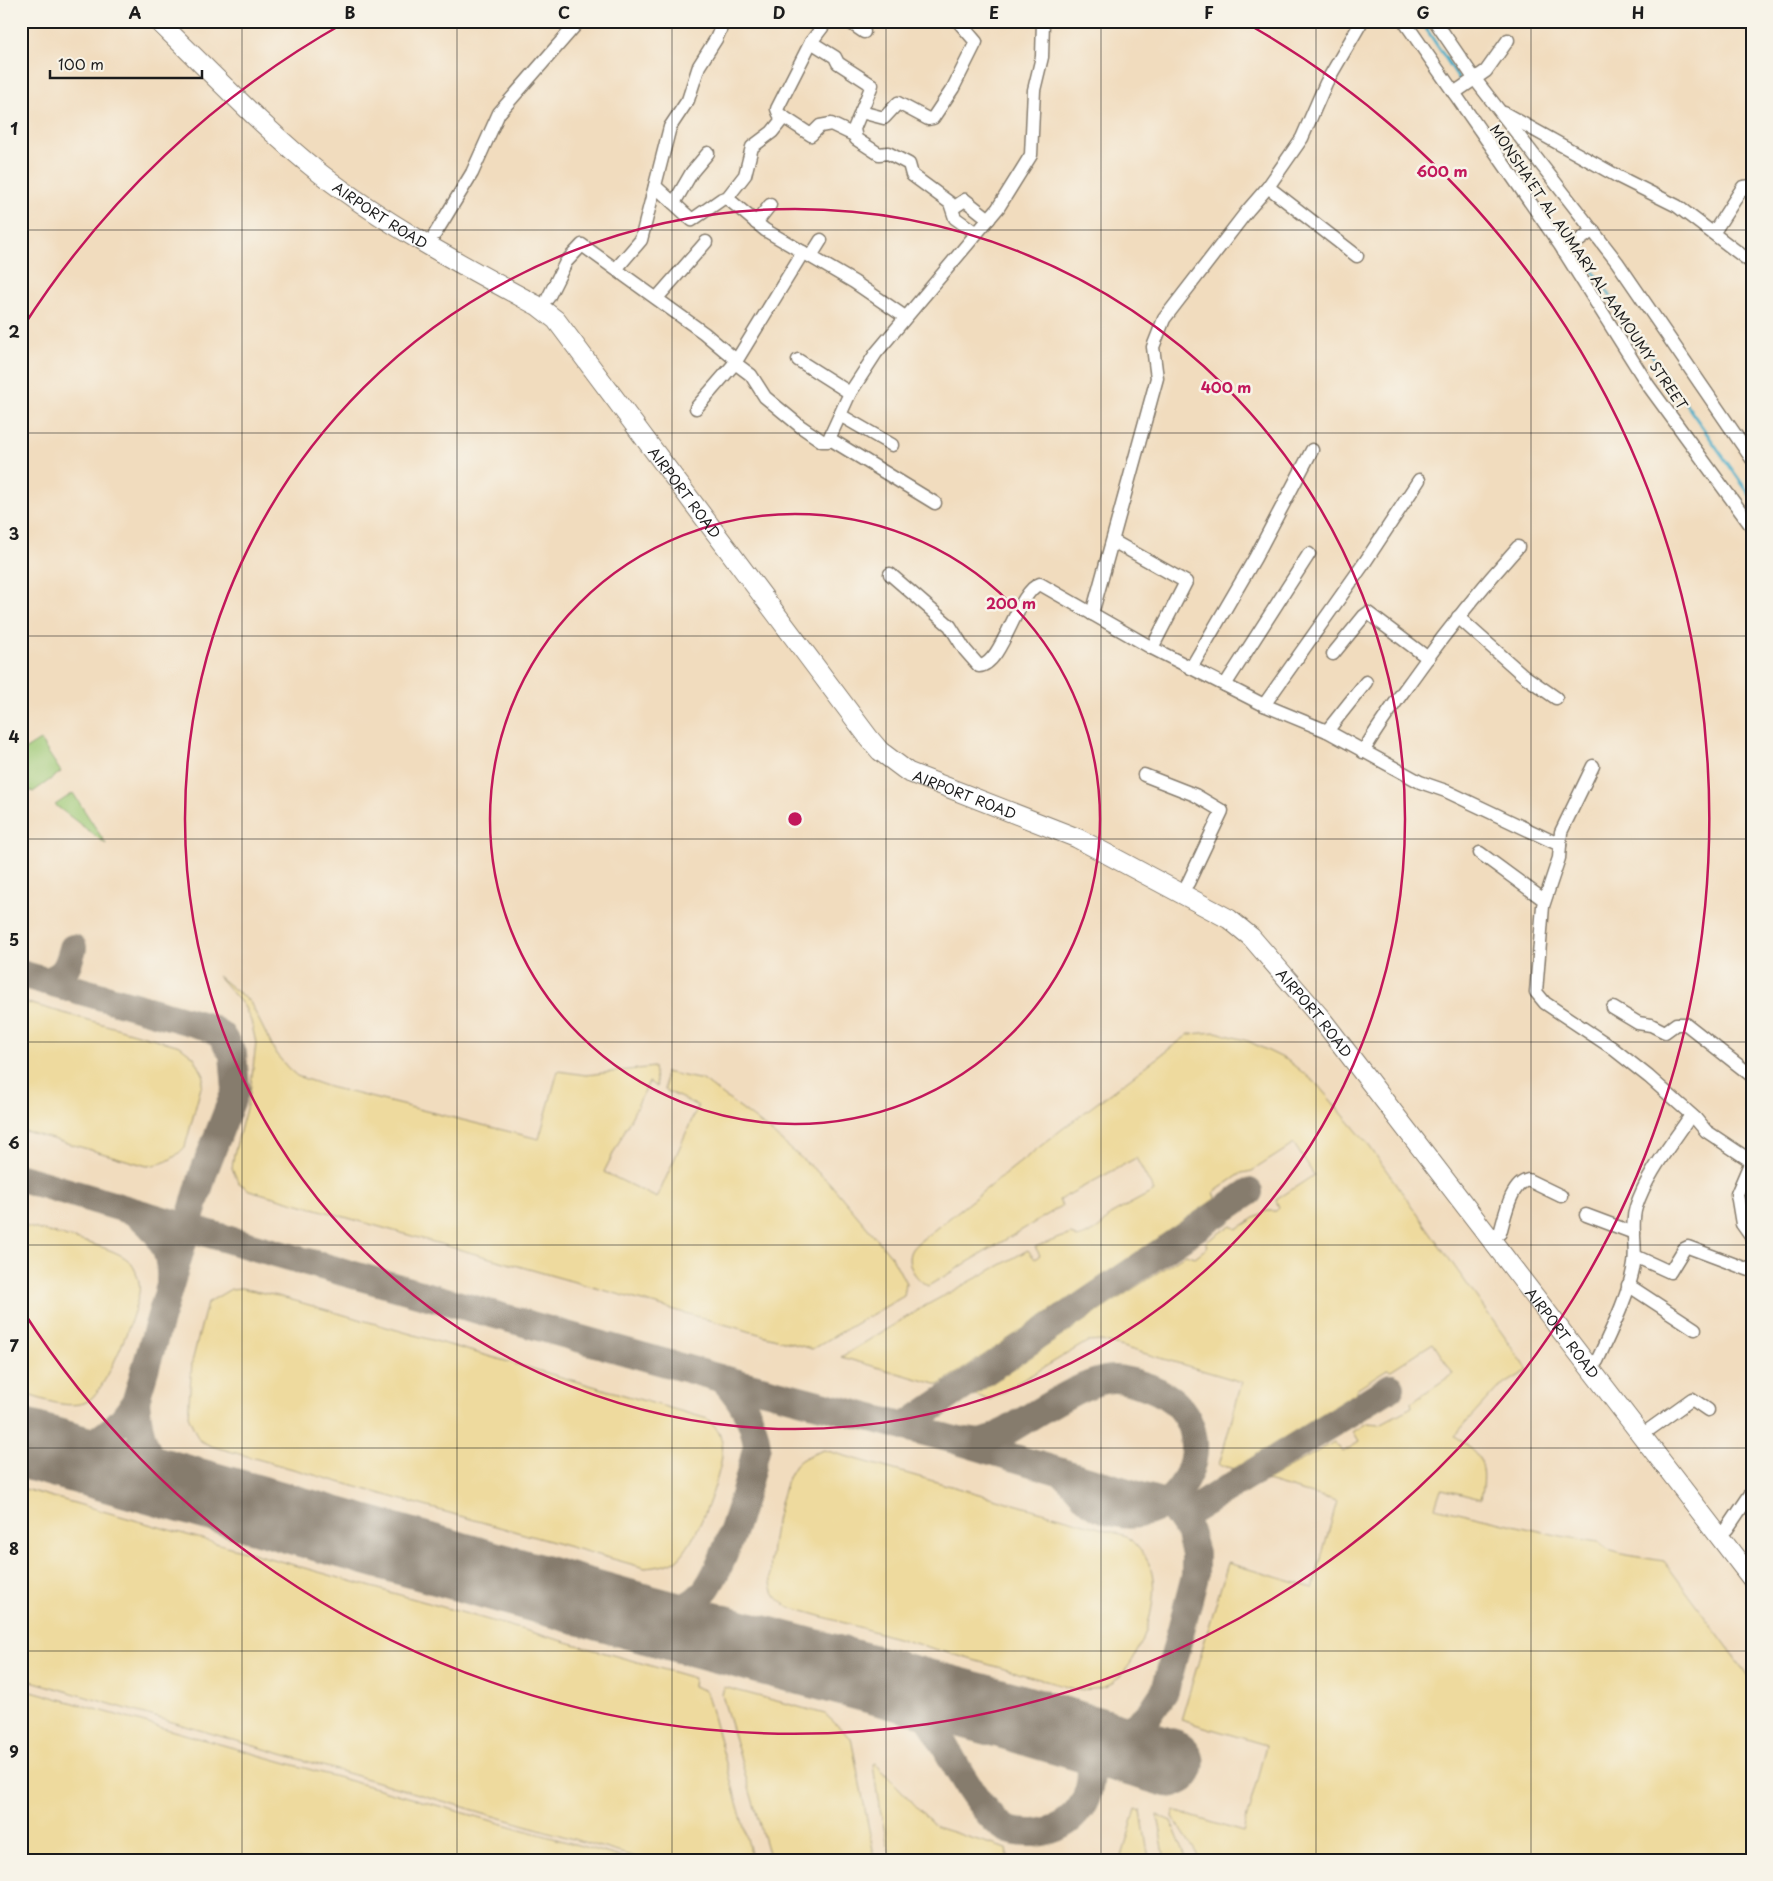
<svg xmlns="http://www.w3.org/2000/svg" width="1773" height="1881" viewBox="0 0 1773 1881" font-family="'Playpen Sans',sans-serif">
<rect width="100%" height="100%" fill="#f7f3e8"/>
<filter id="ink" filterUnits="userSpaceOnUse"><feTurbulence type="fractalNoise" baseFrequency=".02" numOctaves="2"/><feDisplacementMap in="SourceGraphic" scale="10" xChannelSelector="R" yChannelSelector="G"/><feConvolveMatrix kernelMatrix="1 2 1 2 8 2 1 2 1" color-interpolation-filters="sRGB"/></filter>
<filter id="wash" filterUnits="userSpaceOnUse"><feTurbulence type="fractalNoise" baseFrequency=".0096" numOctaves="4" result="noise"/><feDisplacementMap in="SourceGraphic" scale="20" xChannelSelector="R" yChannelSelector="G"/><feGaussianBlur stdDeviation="1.12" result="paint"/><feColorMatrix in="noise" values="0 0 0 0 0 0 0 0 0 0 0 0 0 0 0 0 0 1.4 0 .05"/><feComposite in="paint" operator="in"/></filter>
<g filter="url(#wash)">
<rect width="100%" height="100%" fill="#f1dcbe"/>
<g fill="#9ec976" stroke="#5d7249">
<polygon points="40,740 61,772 33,792 21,786 21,752"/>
<polygon points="73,793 106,844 55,805"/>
</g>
<g fill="#eeda9e" stroke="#857b5d">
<polygon points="218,976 250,1002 276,1054 288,1068 297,1076 329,1087 539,1139 558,1071 586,1075 654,1067 657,1087 649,1082 604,1172 657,1198 698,1106 665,1090 665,1072 703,1080 765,1127 828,1181 892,1257 906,1283 904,1296 812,1349 249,1190 238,1182 232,1168 234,1154 250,1093 256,1043 251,1021 244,1006"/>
<path d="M21,1001L180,1046L194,1057L204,1076L185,1147C173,1160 164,1164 147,1166L21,1130Z"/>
<path d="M1216,1032L1248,1041L1287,1060L1316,1083L1367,1143L1528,1370L1497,1389L1454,1436C1482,1454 1488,1465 1481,1499L1441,1489L1435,1507L1561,1536L1598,1542L1608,1550L1626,1555L1664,1561L1752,1680V1860H1201L1173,1817L1174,1811L1243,1832L1266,1745L1181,1720L1228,1563L1313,1588L1337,1501L1266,1481L1334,1442L1343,1452L1359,1442L1353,1432L1367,1423L1380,1424L1412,1407L1411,1402L1453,1374L1433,1343L1391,1370L1387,1369L1356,1389L1359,1394L1236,1469L1219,1465L1242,1382L1102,1341L1087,1342L989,1400L973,1394L1186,1254L1195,1257L1208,1247L1206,1242L1231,1225L1237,1229L1266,1211H1276L1279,1208L1276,1200L1314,1175L1294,1144L1252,1171L1242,1173L1214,1192L1217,1200L1210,1204L939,1385L841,1357L923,1307L1028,1250L1035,1259L1040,1255L1035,1247L1071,1234L1077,1238C1089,1235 1106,1226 1110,1215L1154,1191L1136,1158L1059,1200L1062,1206L928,1286C917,1280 903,1263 912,1249C915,1245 920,1241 924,1238L1061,1130L1189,1034Z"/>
<path d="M21,1225C45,1232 115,1246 129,1261C136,1268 141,1283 139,1293C135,1315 105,1397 84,1403C64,1409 40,1398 21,1393Z"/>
<path d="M241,1288L278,1296L708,1419C715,1426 720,1432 722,1442C727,1465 695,1549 675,1561C666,1566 654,1567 645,1568L211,1446L199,1440L188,1416L192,1362L207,1303L231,1289Z"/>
<path d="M824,1450L1127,1536C1136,1545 1145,1554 1150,1566C1163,1598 1139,1671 1107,1686C1098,1690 1086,1689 1077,1690L789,1607C783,1603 775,1598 773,1591C764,1569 780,1485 794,1467C801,1457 814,1454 824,1450Z"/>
<polygon points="21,1488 694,1678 693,1686 706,1691 753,1860 645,1860 21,1678"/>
<polygon points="724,1687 825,1714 851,1738 875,1860 770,1860 722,1695"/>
<polygon points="21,1688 631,1860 21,1860"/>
<polygon points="875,1763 936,1827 1007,1849 1009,1860 891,1860 878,1800 873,1764"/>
<polygon points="1136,1809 1141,1811 1149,1860 1121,1860"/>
<polygon points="1157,1815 1171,1821 1187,1860 1165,1860"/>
</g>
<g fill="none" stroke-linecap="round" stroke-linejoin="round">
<g stroke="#47acc7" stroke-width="3">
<polyline points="1421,21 1462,83"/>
<polyline points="1581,254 1752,498"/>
</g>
<g stroke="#867c6d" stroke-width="28">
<polyline points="21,974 208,1027 221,1035 233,1054 236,1089 204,1171 136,1400"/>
<path d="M45,981C65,977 68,966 73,948"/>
<polyline points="21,1178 247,1245 723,1379 955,1440 1164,1503 1175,1511 1189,1532 1195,1553 1195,1576 1165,1691 1149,1715 1129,1729 1114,1736 1083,1739"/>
<path d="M134,1212C158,1228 172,1251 170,1280"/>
<polyline points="904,1427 1249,1192"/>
<path d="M967,1441L981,1443L993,1439C1023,1423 1082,1379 1114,1379C1126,1379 1140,1384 1151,1388C1237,1423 1180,1544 1101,1508C1086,1502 1078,1485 1065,1475"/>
<path d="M64,1455C97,1442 118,1432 136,1400C138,1436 148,1467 179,1488"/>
<polyline points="1180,1518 1391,1387"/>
<path d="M646,1619C662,1614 682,1611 696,1600C723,1580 749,1481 757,1445C753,1418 741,1399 723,1379"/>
<path d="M917,1693C936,1729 971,1803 1002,1826C1010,1833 1025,1833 1035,1833C1122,1825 1103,1687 1007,1715"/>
</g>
<polyline stroke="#867c6d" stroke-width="69" points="21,1443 646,1619 1007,1715 1170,1763"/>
</g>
</g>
<g filter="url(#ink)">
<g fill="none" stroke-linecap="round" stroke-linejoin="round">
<defs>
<g id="street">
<polyline points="827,21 811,42 777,109 779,114 811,135 820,126 831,124 854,135"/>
<polyline points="848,21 864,32"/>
<polyline points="1404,21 1560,245 1648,385 1752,527"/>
<polyline points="1435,21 1474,78 1617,262 1752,459"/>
<polyline points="811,42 835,57 838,63 872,85 854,129 856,139 879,154 888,153 909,164 912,175 950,203 955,218 976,233"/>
<polyline points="1454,93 1486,71 1508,40"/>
<polyline points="861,112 884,118 898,103 928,119 933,118 953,88 976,42 958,21"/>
<polyline points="1504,113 1617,176 1677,206 1752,263"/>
<polyline points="655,186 692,220 722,199 727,198 765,230 854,282 905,317"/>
<polyline points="1268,187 1357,256"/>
<polyline points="727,198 745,175 752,147 772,132 784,117"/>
<polyline points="674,203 692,172 708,153"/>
<polyline points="953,208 965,200 989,219"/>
<polyline points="756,223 770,205"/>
<polyline points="1714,232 1743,187 1752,186"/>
<polyline points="435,234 472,173 499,113 579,21"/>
<polyline points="1564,252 1593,230"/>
<polyline points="811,256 821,240"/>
<polyline points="616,269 641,240 670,127 688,100 699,66 716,39 724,21"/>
<polyline points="548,298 566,262 582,245 704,333 736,360"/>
<polyline points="657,298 706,242"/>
<polyline points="798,360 850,393"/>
<polyline points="735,363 751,375 765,397 800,426 822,441 828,441 850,393 876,353 998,208 1031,155 1034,90 1042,57 1043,21"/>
<polyline points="696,408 735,363 803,252"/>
<polyline points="840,415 892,445"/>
<polyline points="830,439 935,503"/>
<polyline points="1113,541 1186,582 1152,648"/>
<path d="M890,574L950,626L965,650L979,666C1003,665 1017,591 1040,584L1152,648L1264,705L1327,731L1420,782L1446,791L1560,845"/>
<polyline points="1092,614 1157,378 1153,347 1164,319 1248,210 1268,187 1302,138 1326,83 1362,21"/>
<polyline points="1458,617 1523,675 1556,698"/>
<polyline points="1333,654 1364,616 1368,613 1428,658"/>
<polyline points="1191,668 1255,558 1312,450"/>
<polyline points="1225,685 1309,554"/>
<polyline points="1264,705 1365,562 1419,480"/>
<polyline points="1327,731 1366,682"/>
<path d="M1363,752C1380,722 1401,695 1421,667C1451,625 1483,586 1518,547"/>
<polyline points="1593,766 1561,832 1559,858 1543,906 1536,992 1545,1003 1611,1047 1649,1077 1695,1118 1706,1131 1751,1161"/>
<polyline points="1144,775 1195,795 1222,811 1188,883"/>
<polyline points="1480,853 1544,900"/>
<polyline points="1613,1008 1638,1023 1651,1025 1665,1032 1676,1024 1686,1024 1752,1076"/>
<polyline points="1752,1159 1737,1194 1742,1224 1752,1238"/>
<polyline points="1586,1215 1634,1233"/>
<path d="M1500,1233C1505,1217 1510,1184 1528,1180L1561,1196"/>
<polyline points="1635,1256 1670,1272 1684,1249 1688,1247 1752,1271"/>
<polyline points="1628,1285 1695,1329"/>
<path d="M1597,1361C1610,1333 1630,1293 1634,1264C1637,1245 1630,1225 1636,1207C1647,1173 1672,1144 1691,1115"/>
<polyline points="1650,1429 1692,1399 1708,1410"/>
<polyline points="1727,1529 1752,1492"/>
</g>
<g id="primary">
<path id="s1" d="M158,21C212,73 263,128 321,174C388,226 464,266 538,306L556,320L869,738L880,751L908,772L1077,838L1229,919L1251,937L1320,1017L1752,1579"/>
</g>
</defs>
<use href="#street" stroke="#867c6d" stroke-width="15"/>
<use href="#primary" stroke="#867c6d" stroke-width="21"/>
<use href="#street" stroke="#fff" stroke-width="12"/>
<use href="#primary" stroke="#fff" stroke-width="19"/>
</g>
</g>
<path fill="none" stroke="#1c1c1c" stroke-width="1" stroke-opacity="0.55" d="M242,21V1860M457,21V1860M672,21V1860M886,21V1860M1101,21V1860M1316,21V1860M1531,21V1860M21,230H1752M21,433H1752M21,636H1752M21,839H1752M21,1042H1752M21,1245H1752M21,1448H1752M21,1651H1752"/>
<g fill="none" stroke="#c2185b" stroke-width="2.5">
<circle cx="795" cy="819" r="305"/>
<circle cx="795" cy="819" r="610"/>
<path d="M23 327A915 915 0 0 1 344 23M1246 23A915 915 0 1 1 23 1311"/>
</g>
<g text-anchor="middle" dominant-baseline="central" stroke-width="5" stroke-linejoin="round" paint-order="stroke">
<g font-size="14" fill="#1c1c1c" stroke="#f7f3e8">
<text stroke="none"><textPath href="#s1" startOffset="296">AIRPORT ROAD</textPath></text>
<text transform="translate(1589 267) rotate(56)">MONSHA'ET AL AUMARY AL AAMOUMY STREET</text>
<text stroke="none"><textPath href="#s1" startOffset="716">AIRPORT ROAD</textPath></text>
<text stroke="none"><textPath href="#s1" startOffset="1136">AIRPORT ROAD</textPath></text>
<text stroke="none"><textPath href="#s1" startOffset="1556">AIRPORT ROAD</textPath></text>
<text stroke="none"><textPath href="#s1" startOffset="1961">AIRPORT ROAD</textPath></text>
</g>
</g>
<circle cx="795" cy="819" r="8" fill="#c2185b" stroke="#f7f3e8" stroke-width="2.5"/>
<g font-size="15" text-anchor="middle" font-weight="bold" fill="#c2185b" stroke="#f7f3e8" stroke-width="5" stroke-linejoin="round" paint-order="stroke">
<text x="1442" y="177">600 m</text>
<text x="1226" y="393">400 m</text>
<text x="1011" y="609">200 m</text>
</g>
<rect width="1773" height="1881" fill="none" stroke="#f7f3e8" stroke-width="55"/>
<path d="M50 70v8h152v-8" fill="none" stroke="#1c1c1c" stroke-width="2.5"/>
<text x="58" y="70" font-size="15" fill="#1c1c1c" stroke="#f7f3e8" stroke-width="4" paint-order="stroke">100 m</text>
<rect x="28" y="28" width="1718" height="1826" fill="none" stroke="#1c1c1c" stroke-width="2"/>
<g font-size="16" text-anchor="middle" font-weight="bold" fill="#1c1c1c">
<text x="135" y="19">A</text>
<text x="350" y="19">B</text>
<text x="564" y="19">C</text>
<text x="779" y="19">D</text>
<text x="994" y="19">E</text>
<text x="1209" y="19">F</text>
<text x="1423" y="19">G</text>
<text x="1638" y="19">H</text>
<text x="14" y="135">1</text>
<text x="14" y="338">2</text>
<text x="14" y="540">3</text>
<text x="14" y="743">4</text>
<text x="14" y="946">5</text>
<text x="14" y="1149">6</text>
<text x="14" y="1352">7</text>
<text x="14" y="1555">8</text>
<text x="14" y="1758">9</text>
</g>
</svg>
